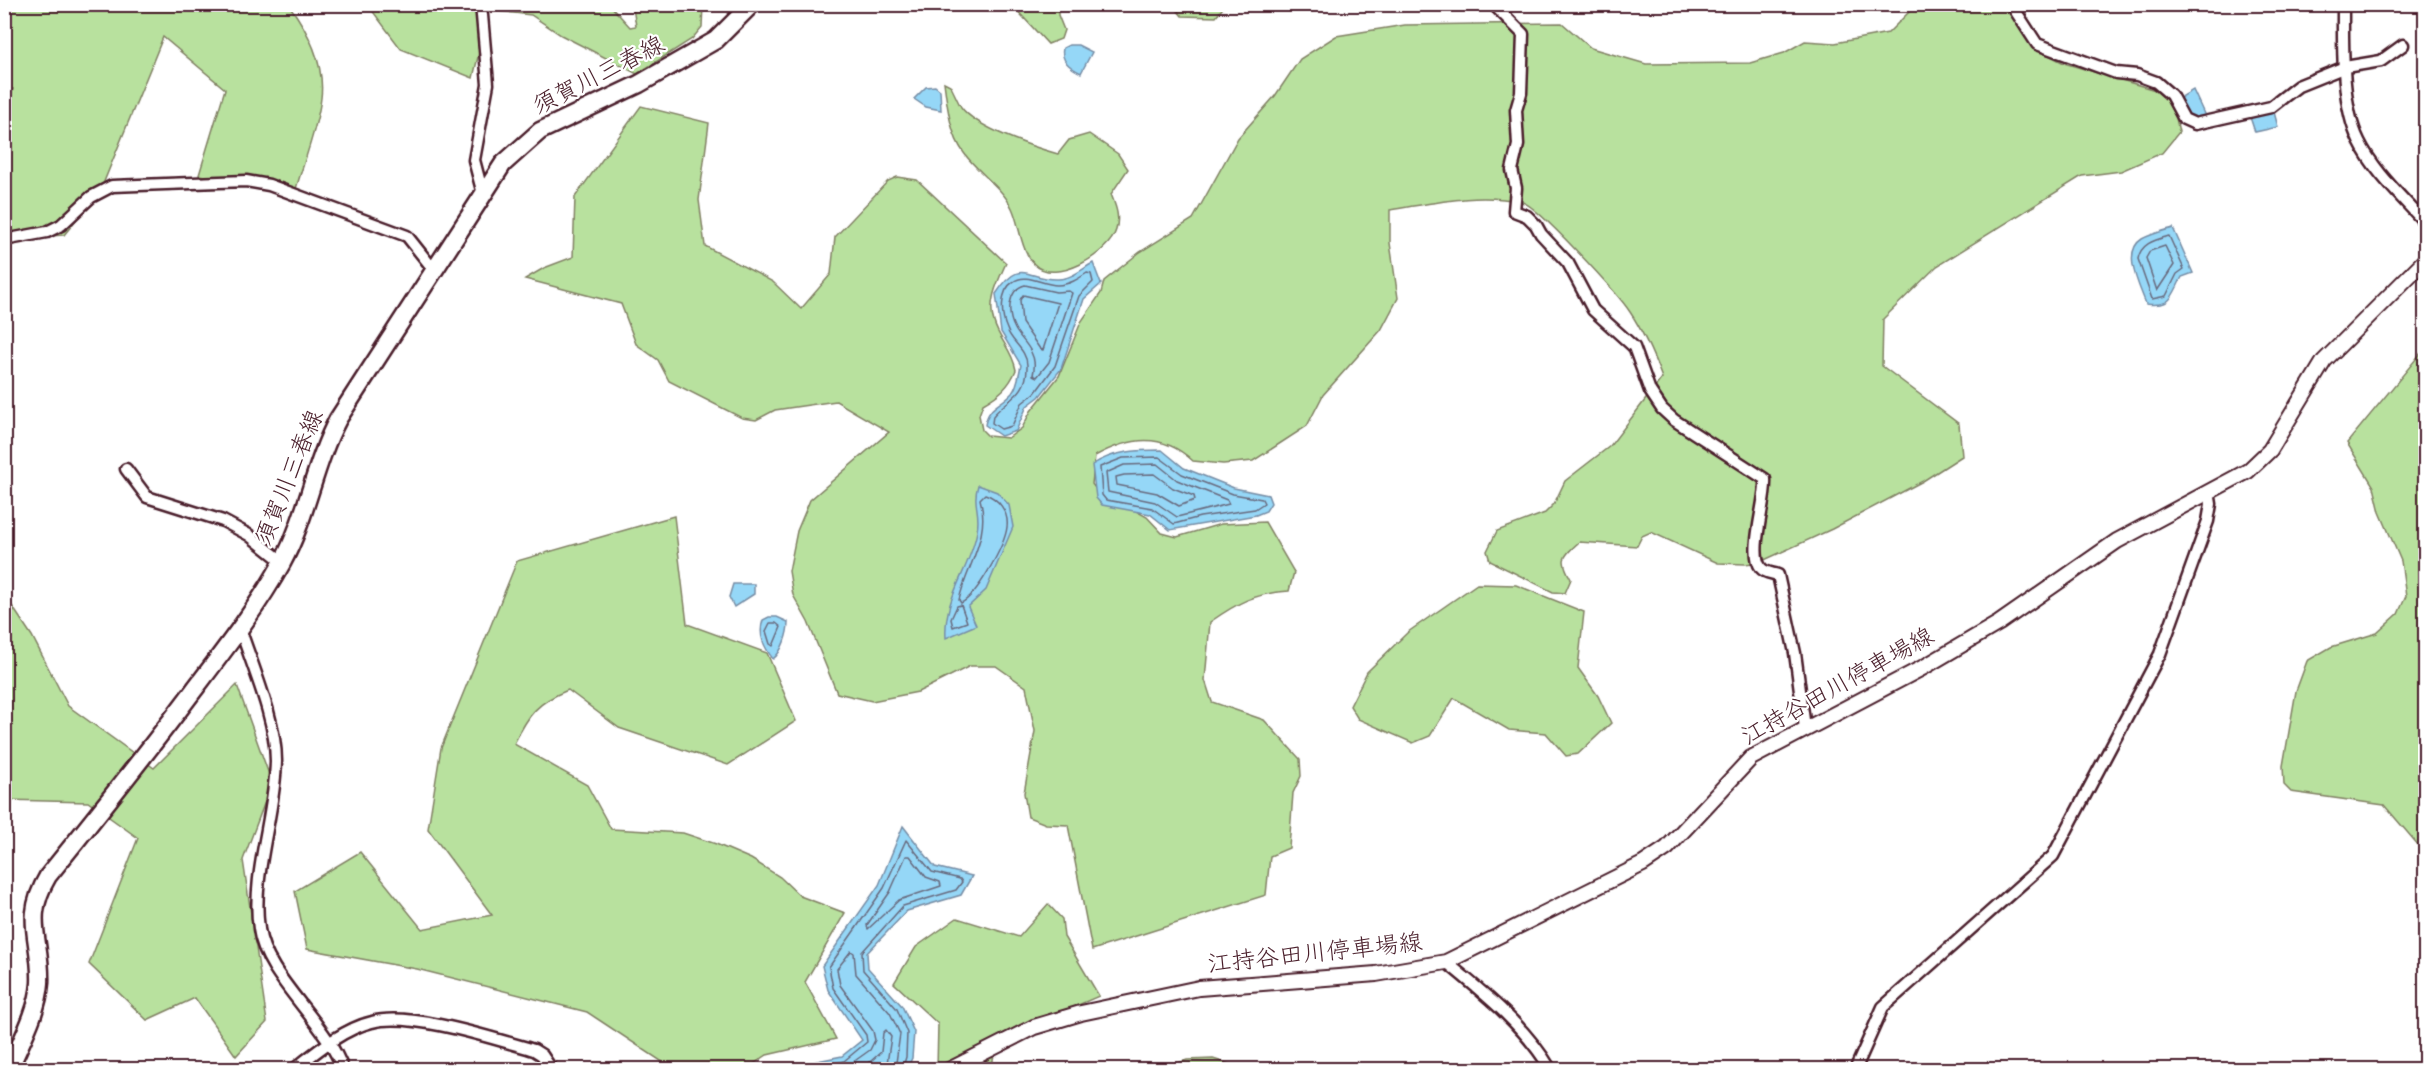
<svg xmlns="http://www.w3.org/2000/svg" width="2430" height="1074" viewBox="0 0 2430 1074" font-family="Mynerve,'Klee One',sans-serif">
<rect width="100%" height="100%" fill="#fff"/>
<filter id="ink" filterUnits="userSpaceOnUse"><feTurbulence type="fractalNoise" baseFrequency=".0167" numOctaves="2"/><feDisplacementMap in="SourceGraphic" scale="12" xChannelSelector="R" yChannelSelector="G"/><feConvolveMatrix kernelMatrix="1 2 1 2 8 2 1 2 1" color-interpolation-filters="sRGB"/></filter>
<g filter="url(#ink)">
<g fill="#b8e19e" stroke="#818064" stroke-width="1.5">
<path d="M5,5H289C308,31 325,65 321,98C318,126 303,164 295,192L199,175L225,89L163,37L101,189L64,235L5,239V117L13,89H5Z"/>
<polygon points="368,5 610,5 630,27 636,26 633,8 652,5 703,5 702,27 692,39 637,74 561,35 531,15 489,10 473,78 401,49"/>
<polygon points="1012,5 1058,5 1058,15 1064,30 1061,39 1048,44"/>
<polygon points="1173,5 1173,4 1225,5 1216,17 1182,16"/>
<path d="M1916,5H2006L2033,47L2064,63L2162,92L2176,118L2179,132L2162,153L2121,171L2082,176L1937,266L1883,319L1882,366L1959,424L1962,456L1923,481L1832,529L1760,562L1745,564L1718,563L1651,532L1642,536L1637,546L1579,542C1563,557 1559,558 1571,579L1565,593L1553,592L1490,561L1487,551L1497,531L1545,513L1554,504L1565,481L1610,446L1662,378C1653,354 1644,333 1630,312C1619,295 1537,205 1522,202C1477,192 1434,203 1390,210V243L1398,298L1381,330L1323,395L1307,426L1253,461L1223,464L1193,461C1162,432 1130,437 1095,456L1092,484L1103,499L1127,506L1147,517L1162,533L1177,537L1221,524L1265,522L1294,572L1289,591C1255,593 1237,603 1210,622L1205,680L1212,702L1264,720L1300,759L1301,776L1293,793L1289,848L1270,856L1266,895L1092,950L1068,825L1046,824L1028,817L1024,793L1035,731L1026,687L996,666H970L918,692L872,701L837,693L808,622L793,595L789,571L797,531L810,500L889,432L836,401L775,410L756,420L742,418L669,381L658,360L636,344L621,304L525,279L544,268L573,257L575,197L641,106L709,123L699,200L705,246L773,282L801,309L831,274L835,237L888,181L897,177L917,180L1006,263C998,281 987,302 994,322C999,340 1012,349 1016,370C1009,387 999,395 983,404L979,415L982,430L988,436L1008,438L1022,428L1031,411L1059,376L1081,322L1101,293L1104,281L1140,252L1193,219L1238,138L1275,96L1300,59L1336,36L1405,25L1562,23L1591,48L1646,64L1750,63L1784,53L1805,41L1835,43L1888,33Z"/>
<path d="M944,82L950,85C954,92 957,100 961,107C976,128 1033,147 1058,154L1069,140L1089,134L1118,154L1128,169L1111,194C1116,207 1120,216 1116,230C1109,254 1055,286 1034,264C1020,249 1020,225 1012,208C1002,187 977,172 964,153C950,134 947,105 944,82Z"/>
<polygon points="2425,348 2425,853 2384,805 2291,792 2284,785 2283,766 2296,691 2307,661 2331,647 2377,633 2398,614 2406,596 2401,561 2380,512 2374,487 2347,443"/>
<path d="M674,516L687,624L767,653L796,721L728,765L619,728L568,690C537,702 528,715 514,744L587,785L611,829L683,833L716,844L751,859L780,877L800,896L845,913L805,982L836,1039L767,1055L746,1069H673L587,1012L417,969L307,949L295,891L360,852L422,929L492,915L428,829L441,748L517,561Z"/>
<polygon points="1477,584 1516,585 1584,612 1578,668 1598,696 1611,723 1578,754 1566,756 1546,733 1509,730 1454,698 1430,736 1413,743 1358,719 1350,706 1367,672 1408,632"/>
<polygon points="4,594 32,636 68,706 154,768 237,685 272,783 243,860 267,1022 236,1056 195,998 147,1020 89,964 138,838 88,802 5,800"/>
<polygon points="1048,904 1062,919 1064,937 1099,996 1002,1038 994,1052 992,1069 937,1069 938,1024 894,983 916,947 957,918 1019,937"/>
<polygon points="1213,1059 1246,1069 1160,1069 1187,1060"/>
</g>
<g fill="#95d7f7" stroke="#778da5" stroke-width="1.5">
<path d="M1069,45H1078L1092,52L1081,73C1071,68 1060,61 1063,48Z"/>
<polygon points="935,86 940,90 941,110 926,107 914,99 926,87"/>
<polygon points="2193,90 2205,116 2196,120 2187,114 2178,99"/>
<polygon points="2274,112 2278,127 2255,132 2250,117"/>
<path d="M2173,228L2193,273L2182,277C2171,298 2172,307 2146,304C2140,287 2121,252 2142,239C2151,234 2163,231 2173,228Z"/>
<path d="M1093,263L1101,284L1084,299L1061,369L1039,397L1027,406L1016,431L1001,436L985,425C988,406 1000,406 1012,393C1018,386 1019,373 1021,365L1001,332L996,294C1021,256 1026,280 1058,279C1071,279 1082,269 1093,263Z"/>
<path d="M1162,450L1184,468L1234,488L1268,495L1271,503L1266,511L1256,515L1170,530L1150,514L1102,505L1096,498L1092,465C1113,451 1137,450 1162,450Z"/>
<path d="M978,485L997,492L1009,505L1013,527L986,590L968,607L976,625L946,638C943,597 971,568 977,531C981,511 972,505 978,485Z"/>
<polygon points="733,584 754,584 754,594 734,607 729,597"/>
<path d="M769,617H777L788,622C788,634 782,652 773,659C764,647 758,635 763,620Z"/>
<polygon points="903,826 935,867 972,876 961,895 907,911 867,953 868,968 902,1006 914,1032 912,1058 907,1069 778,1069 842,1056 862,1040 828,990 822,966 879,885"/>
</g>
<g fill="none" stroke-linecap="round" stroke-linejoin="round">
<g stroke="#68697d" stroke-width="1.5">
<path d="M2169,236L2184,269L2177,274L2166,296L2152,299L2138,259C2141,243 2155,240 2169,236Z"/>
<polygon points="2165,246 2174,265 2157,291 2146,258 2150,251"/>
<path d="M1087,273L1091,274L1093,282L1079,296L1055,366L1035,393L1022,403L1012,426L1001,429L992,423L993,416C1007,398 1028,396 1027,365C1027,350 1011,342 1007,329C1001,316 999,291 1013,282C1026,272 1042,285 1057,285C1069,285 1078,279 1087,273Z"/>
<path d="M1025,285L1056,292L1069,291L1072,293L1049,362L1037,377L1033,375C1035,366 1035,360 1031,352C1027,343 1019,337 1015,329C1007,314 1007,290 1025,285Z"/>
<polygon points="1023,295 1058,303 1043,350 1040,349 1022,323 1020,300"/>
<polygon points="1159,457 1182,474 1233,494 1262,499 1264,503 1255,509 1200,517 1174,524 1152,508 1106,500 1102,495 1100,467 1123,458"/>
<polygon points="1157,464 1177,480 1227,500 1229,504 1177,517 1155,502 1108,492 1106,473 1124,465"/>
<polygon points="1124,475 1154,474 1173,488 1194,496 1195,500 1179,506 1157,493 1117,485 1116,477"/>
<path d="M985,494C998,498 1009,512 1007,527C1005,545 977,596 961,603L959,600C967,565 991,536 980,499Z"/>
<polygon points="961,605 967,622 953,627 951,619 957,606"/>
<polygon points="770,623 776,623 781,627 773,646 770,644 766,631"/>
<polygon points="906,856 910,856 926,877 940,882 941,886 899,900 868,929 867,925 890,892"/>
<polyline points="806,1070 844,1061 867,1042 866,1035 833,988 829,967 884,888 906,840 932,872 960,879 962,882 956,890 903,906 862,952 863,970 897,1009 907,1033 906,1057 902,1070"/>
<polyline points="842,1070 870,1050 875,1040 873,1031 840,985 837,969 851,951 854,953 856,974 890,1013 900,1034 895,1070"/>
<polyline points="861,1070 881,1052 883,1033 886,1030 891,1037 886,1070"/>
</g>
<defs>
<g id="minor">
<polyline points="481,4 488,84 474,160 483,194"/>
<path d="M1493,4L1523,34L1521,93L1516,110L1518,145L1512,170L1516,188L1514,211L1527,216L1536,225L1541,234L1568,263L1593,310L1634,347L1650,391L1662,409L1674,420L1765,479C1767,500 1748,552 1761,568C1765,573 1772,573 1778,575L1795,653L1805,728"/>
<polyline points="2011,4 2037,44 2116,73 2137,75 2156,82 2171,95 2184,119 2195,124 2271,107 2298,86 2345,67 2381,61 2403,45"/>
<path d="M2343,4C2343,46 2341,104 2359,141C2374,172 2403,198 2426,224"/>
<polyline points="4,240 47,232 61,225 91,197 112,186 246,181 269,185 407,236 434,270"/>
<polyline points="126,469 147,497 223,521 249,535 283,562"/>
<path d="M240,628C253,668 276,720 276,761C275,815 251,875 259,929C265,977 327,1022 343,1070"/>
<path d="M1446,962C1485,994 1525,1026 1551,1070"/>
<path d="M293,1070C316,1052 343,1029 372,1022C410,1011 495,1039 534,1050L542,1055L552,1070"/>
<polyline points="1855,1070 1883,1007 2053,856 2160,654 2208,521 2211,504 2209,492"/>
</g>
<polyline id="secondary" points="949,1070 1034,1027 1081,1013 1199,988 1376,974 1446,962 1643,864 1667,848 1751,758 1924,667 1999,623 2117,541 2248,471 2270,450 2324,361 2426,259"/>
<path id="primary" d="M9,1070C20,1043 38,1012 40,983C42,939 22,920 48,876C98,814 147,753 194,690C225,649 257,608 282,563C307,517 314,464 338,419L503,164L540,131L639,84L716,40L752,4"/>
</defs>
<use href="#minor" stroke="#4a1f2b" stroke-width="15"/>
<use href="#secondary" stroke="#4a1f2b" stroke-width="18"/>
<use href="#primary" stroke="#4a1f2b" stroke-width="21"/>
<use href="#minor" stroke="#fff" stroke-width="10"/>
<use href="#secondary" stroke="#fff" stroke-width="14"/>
<use href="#primary" stroke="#fff" stroke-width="16"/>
</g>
</g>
<g text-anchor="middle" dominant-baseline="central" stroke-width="4.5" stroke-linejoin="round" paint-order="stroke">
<g font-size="24" fill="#4a1f2b" stroke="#fff">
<text transform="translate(599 76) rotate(-27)">須賀川三春線</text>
<text transform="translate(290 478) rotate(-68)">須賀川三春線</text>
<text transform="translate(1838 687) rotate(-29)">江持谷田川停車場線</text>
<text transform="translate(1315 954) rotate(-6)">江持谷田川停車場線</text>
</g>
</g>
<rect width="2430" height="1074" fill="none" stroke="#fff" stroke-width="24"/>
<rect x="12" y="12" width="2406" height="1050" fill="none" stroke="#4a1f2b" stroke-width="2" filter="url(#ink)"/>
</svg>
